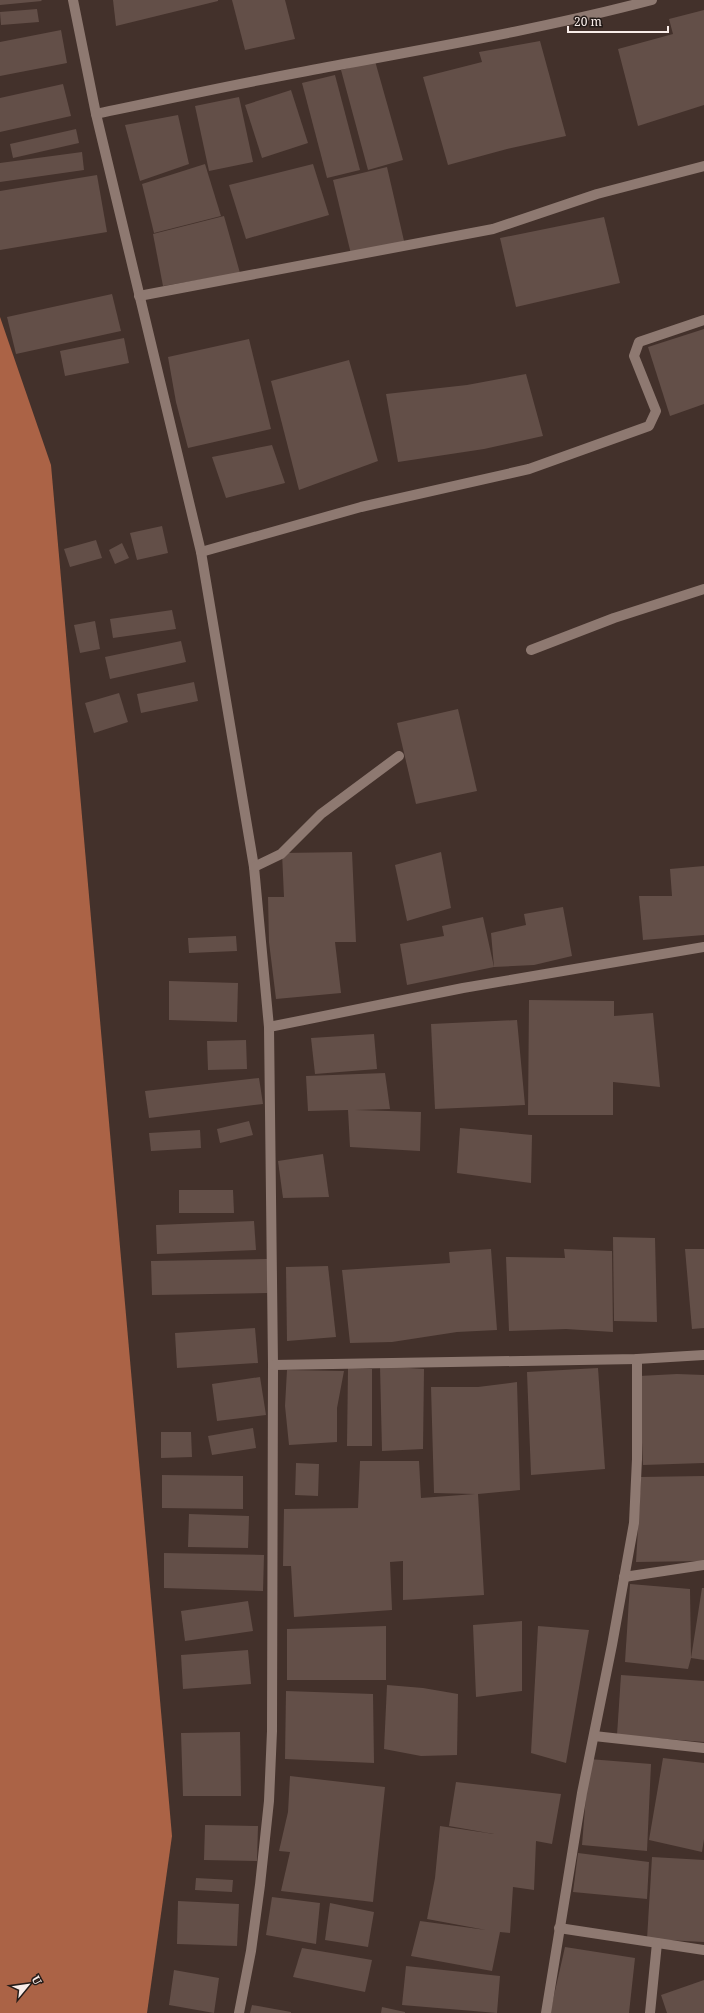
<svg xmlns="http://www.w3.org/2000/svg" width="704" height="2013" viewBox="0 0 704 2013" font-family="'Noto Serif',serif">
<rect width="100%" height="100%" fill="#43312b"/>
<polygon fill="#ab6346" points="0,317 51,465 172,1836 147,2013 0,2013"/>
<g fill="#634f48">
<polygon points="0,0 41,0 42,1 0,5"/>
<polygon points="113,0 218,0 218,1 116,26"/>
<polygon points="232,0 285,0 295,39 245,50"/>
<polygon points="37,9 39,22 1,25 0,12"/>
<polygon points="704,10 704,105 638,126 618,49 673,34 669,19"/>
<polygon points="61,30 67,63 0,76 0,42"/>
<polygon points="540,41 566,136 507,149 448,165 423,77 482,62 479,52"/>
<polygon points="375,61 403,160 368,170 341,70"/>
<polygon points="335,75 360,170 327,178 302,83"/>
<polygon points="63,84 71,116 0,132 0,98"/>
<polygon points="291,90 308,143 262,158 245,105"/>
<polygon points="239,97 253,162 209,171 195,106"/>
<polygon points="178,115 189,164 140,181 125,125"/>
<polygon points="76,129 79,143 13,158 10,144"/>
<polygon points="82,152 84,170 0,182 0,163"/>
<polygon points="205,164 221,216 154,233 142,184"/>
<polygon points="313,164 329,215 246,239 229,185"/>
<polygon points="387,167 404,241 351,254 333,180"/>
<polygon points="97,175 107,232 0,250 0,191"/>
<polygon points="224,216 240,273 163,286 153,234"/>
<polygon points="604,217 620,283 516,307 500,238"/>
<polygon points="112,294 121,331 16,354 7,317"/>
<polygon points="704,329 704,404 670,416 648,347"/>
<polygon points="124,338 129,363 65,376 60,351"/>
<polygon points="249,339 271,429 188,448 176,402 168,357"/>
<polygon points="349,360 378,461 299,490 271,381"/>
<polygon points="526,374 543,436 484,449 398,462 386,394 467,385"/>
<polygon points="272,445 285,483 226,498 212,457"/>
<polygon points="162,526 168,553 137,560 130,533"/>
<polygon points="96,540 102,558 70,567 64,549"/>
<polygon points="122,543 129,558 115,564 109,550"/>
<polygon points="172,610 176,629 113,638 110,619"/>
<polygon points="95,621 100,649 80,653 74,625"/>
<polygon points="181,641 186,662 110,679 105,657"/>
<polygon points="194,682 198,701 141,713 137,694"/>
<polygon points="119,693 128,722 94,733 85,703"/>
<polygon points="458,709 477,791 416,804 397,723"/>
<polygon points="352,852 356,942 335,942 341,993 276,999 269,942 268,897 284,897 282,853"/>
<polygon points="441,852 451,908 407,921 395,865"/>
<polygon points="704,866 704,935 643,940 639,896 672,896 670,869"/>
<polygon points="563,907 572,956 534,965 494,967 491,933 526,925 524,914"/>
<polygon points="483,917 494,967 407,985 400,944 444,936 442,926"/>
<polygon points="236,936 237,951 189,953 188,938"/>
<polygon points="169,981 238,983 237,1022 169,1020"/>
<polygon points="529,1000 614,1001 614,1016 653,1013 660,1087 613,1082 613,1115 528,1115"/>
<polygon points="517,1020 525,1105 435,1109 431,1024"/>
<polygon points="374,1034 377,1069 315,1074 311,1038"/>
<polygon points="246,1040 247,1069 208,1070 207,1041"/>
<polygon points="385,1073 390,1109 355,1110 421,1112 420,1151 350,1147 348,1110 308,1111 306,1076"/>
<polygon points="259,1078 263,1104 149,1118 145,1091"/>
<polygon points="249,1121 253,1135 220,1143 217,1129"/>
<polygon points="460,1128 532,1135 531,1183 457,1173"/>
<polygon points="200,1130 201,1148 151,1151 149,1133"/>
<polygon points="323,1154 329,1197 283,1198 278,1161"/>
<polygon points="179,1190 233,1190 234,1213 179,1213"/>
<polygon points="254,1221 256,1250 157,1254 156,1225"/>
<polygon points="613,1237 655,1238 657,1322 614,1321"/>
<polygon points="491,1249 497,1330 457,1332 392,1342 350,1343 342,1270 450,1263 449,1252"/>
<polygon points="564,1249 612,1251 613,1332 566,1329 509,1331 506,1257 565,1258"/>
<polygon points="685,1249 704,1249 704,1328 692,1329"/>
<polygon points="267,1259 267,1293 152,1295 151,1261"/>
<polygon points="328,1266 336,1337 287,1341 286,1267"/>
<polygon points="255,1328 258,1363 177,1368 175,1333"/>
<polygon points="380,1366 424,1369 423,1449 382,1451"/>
<polygon points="348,1368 372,1369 372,1446 347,1446"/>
<polygon points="598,1368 605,1469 531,1475 527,1372"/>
<polygon points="287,1370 344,1371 337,1408 337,1442 289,1445 285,1406"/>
<polygon points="677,1374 704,1375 704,1463 643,1465 639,1376"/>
<polygon points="260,1377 266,1415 217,1421 212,1384"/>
<polygon points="517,1382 520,1490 478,1494 484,1595 403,1600 403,1561 390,1562 392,1610 294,1617 291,1566 283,1566 284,1509 358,1508 360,1461 419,1461 421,1498 475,1494 434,1493 431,1387 478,1387"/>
<polygon points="253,1428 256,1448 212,1455 208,1436"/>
<polygon points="161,1432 191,1432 192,1457 161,1458"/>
<polygon points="296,1463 319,1464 318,1496 295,1495"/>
<polygon points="162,1475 243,1476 243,1509 162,1508"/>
<polygon points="704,1476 704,1561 636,1562 641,1477"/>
<polygon points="189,1514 249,1516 248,1548 188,1547"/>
<polygon points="164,1553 264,1555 263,1591 164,1588"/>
<polygon points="630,1584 690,1589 691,1658 688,1669 625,1662"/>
<polygon points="702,1588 704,1588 704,1660 691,1658"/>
<polygon points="248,1601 253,1631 185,1641 181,1611"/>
<polygon points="522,1621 522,1691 476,1697 473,1625"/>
<polygon points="386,1626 386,1680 287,1680 287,1629"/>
<polygon points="538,1626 589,1630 566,1763 531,1753"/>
<polygon points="248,1650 251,1684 183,1689 181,1655"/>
<polygon points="621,1675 704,1681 704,1742 617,1735"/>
<polygon points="387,1685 423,1688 458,1694 457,1755 421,1756 384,1749"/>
<polygon points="286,1691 373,1694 374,1763 285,1759"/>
<polygon points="240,1732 241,1796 183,1796 181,1733"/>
<polygon points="663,1758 704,1763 704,1839 702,1852 649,1840"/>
<polygon points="589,1759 651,1764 647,1851 582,1845"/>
<polygon points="290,1776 385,1787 373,1902 281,1891 290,1852 279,1851 288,1812"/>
<polygon points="456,1782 561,1794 552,1844 536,1841 534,1890 513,1887 510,1933 500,1932 492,1971 411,1956 420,1921 486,1930 427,1919 435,1878 440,1826 494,1834 449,1826"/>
<polygon points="205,1825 258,1826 257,1861 204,1860"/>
<polygon points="578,1853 649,1862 647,1899 573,1892"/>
<polygon points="652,1857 704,1860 704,1942 647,1939"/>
<polygon points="196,1878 233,1880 232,1892 195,1890"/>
<polygon points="272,1897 320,1903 316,1944 266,1935"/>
<polygon points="178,1901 239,1904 237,1946 177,1944"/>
<polygon points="330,1903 374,1912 368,1947 325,1940"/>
<polygon points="565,1947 635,1958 629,2013 550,2013"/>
<polygon points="302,1948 372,1960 365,1992 293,1977"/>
<polygon points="406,1966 500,1976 497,2013 402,2005"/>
<polygon points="174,1970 219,1978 214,2013 169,2005"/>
<polygon points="704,1980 704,2013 667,2013 661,1995"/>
<polygon points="252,2005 291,2012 291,2013 250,2013"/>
<polygon points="382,2007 405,2012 405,2013 381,2013"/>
</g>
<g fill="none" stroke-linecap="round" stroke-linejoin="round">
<g stroke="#8e7971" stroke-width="10">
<polyline points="73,0 96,114 201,552 254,867 269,1027 273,1365 272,1731 269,1801 260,1885 251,1951 239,2013"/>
<path d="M96,114C167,99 237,84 307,71C423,49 538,30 652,0"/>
<polyline points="139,296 493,229 597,194 704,166"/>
<polyline points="201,552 361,507 529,469 649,426 656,411 634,356 639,342 704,320"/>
<polyline points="531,650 614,618 704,589"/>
<polyline points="254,867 281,854 321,814 399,756"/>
<polyline points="269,1027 463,988 704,947"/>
<polyline points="273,1365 637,1359 704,1355"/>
<polyline points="624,1577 704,1565"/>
<polyline points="594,1736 704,1748"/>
<polyline points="559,1928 704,1950"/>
<polyline points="546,2013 582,1793 612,1645 634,1523 637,1459 637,1359"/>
<polyline points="650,2013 657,1943"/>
</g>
</g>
<g transform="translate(28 1985) rotate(61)" stroke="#241b18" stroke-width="3" paint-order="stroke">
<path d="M0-3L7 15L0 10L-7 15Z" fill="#f9ede9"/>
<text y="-6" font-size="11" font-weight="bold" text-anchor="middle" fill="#f9ede9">U</text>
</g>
<path d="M568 26v6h100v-6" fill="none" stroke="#f9ede9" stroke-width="2"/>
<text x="574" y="26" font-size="12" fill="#f9ede9" stroke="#241b18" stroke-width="3" paint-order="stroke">20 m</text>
</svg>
